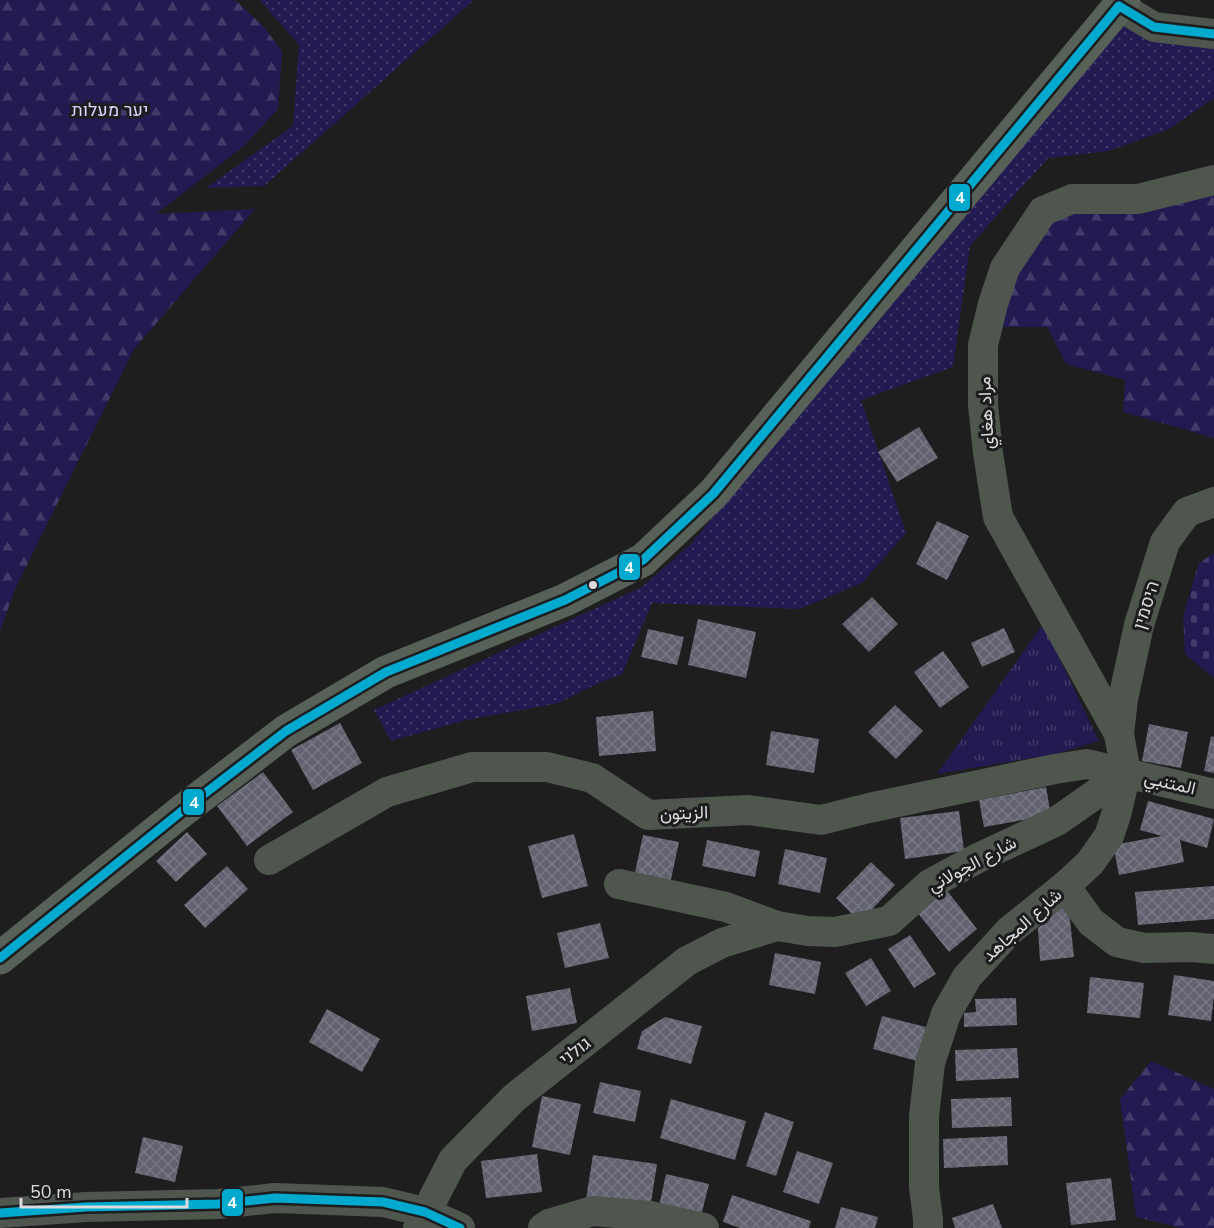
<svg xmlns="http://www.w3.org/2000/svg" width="1214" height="1228" viewBox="0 0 1214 1228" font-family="'Nunito Sans',Vazirmatn,Heebo,sans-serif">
<defs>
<pattern id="grass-dots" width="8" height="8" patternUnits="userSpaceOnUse" patternTransform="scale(1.5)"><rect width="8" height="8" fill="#231a51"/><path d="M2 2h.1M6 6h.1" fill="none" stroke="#423b6a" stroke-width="1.8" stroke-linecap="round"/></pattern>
<pattern id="forest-firs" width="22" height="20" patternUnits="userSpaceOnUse" patternTransform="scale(1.5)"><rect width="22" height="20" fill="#231a51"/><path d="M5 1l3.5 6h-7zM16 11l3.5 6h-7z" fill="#423b6a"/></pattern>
<pattern id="cemetery-stones" width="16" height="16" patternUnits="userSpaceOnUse" patternTransform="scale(1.5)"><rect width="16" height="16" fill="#231a51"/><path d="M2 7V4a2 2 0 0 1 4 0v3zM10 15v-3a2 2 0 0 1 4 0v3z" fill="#423b6a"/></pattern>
<pattern id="park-tufts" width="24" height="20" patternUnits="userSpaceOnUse" patternTransform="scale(1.5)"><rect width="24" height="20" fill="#231a51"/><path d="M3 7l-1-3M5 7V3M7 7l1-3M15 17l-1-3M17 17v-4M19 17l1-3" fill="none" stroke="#423b6a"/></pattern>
<pattern id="building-cross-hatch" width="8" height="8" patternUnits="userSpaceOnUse" patternTransform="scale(1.5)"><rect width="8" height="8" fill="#626270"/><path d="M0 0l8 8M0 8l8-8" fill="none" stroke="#787884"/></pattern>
</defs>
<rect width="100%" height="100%" fill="#1e1e1e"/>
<g fill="url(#grass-dots)">
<polygon points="260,0 474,0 264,186 206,188 293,126 299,45"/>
<polygon points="1114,24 1214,41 1214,98 1169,129 1109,151 1048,158 970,246 953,367 861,400 906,533 862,583 799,609 652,603 622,674 599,683 559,703 467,720 391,741 374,710 642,587 691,544"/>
</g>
<g fill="url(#forest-firs)">
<polygon points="0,0 235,0 264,27 282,51 278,109 244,146 156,214 255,209 134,349 15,589 0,631"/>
<polygon points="1214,170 1214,438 1123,412 1125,380 1066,364 1047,327 1000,327 1012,275 1038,221"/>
<polygon points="1151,1061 1214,1089 1214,1228 1182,1228 1136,1217 1120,1099"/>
</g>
<polygon fill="url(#cemetery-stones)" points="1214,553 1214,678 1185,654 1183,616 1199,563"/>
<polygon fill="url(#park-tufts)" points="1043,624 1099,741 1055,754 937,774"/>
<g fill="url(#building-cross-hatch)">
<polygon points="919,427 938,458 897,482 878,452"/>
<polygon points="937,521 969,536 947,580 916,564"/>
<polygon points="872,597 898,624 869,652 842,624"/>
<polygon points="698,619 756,632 746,678 688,665"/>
<polygon points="1004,628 1015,652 982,667 971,643"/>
<polygon points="648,629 684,637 677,665 641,657"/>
<polygon points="943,651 969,687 940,708 914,672"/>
<polygon points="895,705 923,731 896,759 868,732"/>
<polygon points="653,711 656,751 599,756 596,717"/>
<polygon points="340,723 362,763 313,790 291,750"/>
<polygon points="1149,724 1188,732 1181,768 1142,761"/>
<polygon points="771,731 819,739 814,773 766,765"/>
<polygon points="1211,736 1214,737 1214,773 1204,771"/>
<polygon points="263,772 293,812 247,846 217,806"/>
<polygon points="1046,787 1051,815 984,827 979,800"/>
<polygon points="1148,801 1214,819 1207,848 1180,840 1184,862 1119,875 1113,845 1162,836 1140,830"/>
<polygon points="959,811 964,851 905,859 900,818"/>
<polygon points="187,832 207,854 176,882 156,861"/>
<polygon points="574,834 588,886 542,898 528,846"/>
<polygon points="643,835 679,842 670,884 634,877"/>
<polygon points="707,840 760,851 755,877 702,866"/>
<polygon points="785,849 827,858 820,893 778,884"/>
<polygon points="871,862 895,885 860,922 836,898"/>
<polygon points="227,866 248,889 205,928 184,905"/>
<polygon points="1214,886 1214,919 1138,925 1135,892"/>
<polygon points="945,888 977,929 949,952 916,911"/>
<polygon points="1068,902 1074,957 1040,961 1038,928"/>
<polygon points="600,923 609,958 565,968 557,933"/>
<polygon points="910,935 936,974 914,988 888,949"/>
<polygon points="775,953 821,962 815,994 769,985"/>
<polygon points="871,958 891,991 866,1006 845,973"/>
<polygon points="1174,975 1214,981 1214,997 1211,1021 1168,1015"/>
<polygon points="1090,977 1144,983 1140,1018 1087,1013"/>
<polygon points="570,988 577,1023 532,1031 526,996"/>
<polygon points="1016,998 1017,1025 964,1027 964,1013 976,1012 975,999"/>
<polygon points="327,1009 380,1039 362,1072 309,1042"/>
<polygon points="882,1016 926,1027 917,1061 873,1049"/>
<polygon points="665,1017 702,1026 691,1064 637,1049 642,1031"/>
<polygon points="1017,1048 1019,1078 956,1081 955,1050"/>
<polygon points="600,1082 641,1091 635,1122 593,1113"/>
<polygon points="542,1096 581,1104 570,1155 532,1147"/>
<polygon points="1011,1097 1012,1126 952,1128 951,1099"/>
<polygon points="671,1099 746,1121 735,1160 660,1138"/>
<polygon points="765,1112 794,1122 776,1176 746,1166"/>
<polygon points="1007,1136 1008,1165 944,1168 943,1139"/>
<polygon points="143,1137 183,1146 175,1182 135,1173"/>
<polygon points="797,1151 833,1163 819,1204 783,1192"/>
<polygon points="537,1154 542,1192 486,1198 481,1161"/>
<polygon points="593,1155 657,1164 650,1209 586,1199"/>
<polygon points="666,1174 709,1184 701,1216 659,1206"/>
<polygon points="1111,1178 1116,1220 1071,1225 1066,1183"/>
<polygon points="732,1195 811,1221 809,1228 740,1228 723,1222"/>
<polygon points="993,1204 1002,1228 955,1228 952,1218"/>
<polygon points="841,1207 878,1217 875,1228 835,1228"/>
</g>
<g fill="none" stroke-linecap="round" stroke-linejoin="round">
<g stroke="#4e564e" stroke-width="30">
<polyline points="1119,6 1154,27 1214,34"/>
<polyline points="1119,734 1123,699 1139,625 1165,542 1187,512 1214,502"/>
<polyline points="269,860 387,792 472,767 547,767 592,778 648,815 748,810 821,820 869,808 1055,769 1087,764 1214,794"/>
<polyline points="619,884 726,907 777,926 808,931 835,932 889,921 930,884 978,858 1057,821 1126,773"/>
<polyline points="1065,886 1091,922 1117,942 1144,948 1191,947 1214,949"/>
<polyline points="0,1213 86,1207 218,1204 275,1198 383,1202 425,1212 460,1228"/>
<polyline points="418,1228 453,1160 514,1098 687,961 722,943 777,926"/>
<polyline points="543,1228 549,1224 593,1211 650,1216 704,1228"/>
<polyline points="928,1228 928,1219 924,1187 924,1116 930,1063 946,1014 967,977 1009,931 1065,886 1090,863 1109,836 1116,815 1126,773 1119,734 998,517 988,453 983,405 983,345 993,304 1005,268 1043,211 1072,199 1138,199 1214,180"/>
</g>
<polyline stroke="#586157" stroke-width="33" points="0,958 182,811 286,731 386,672 565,600 643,560 713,494 1124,0"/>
<defs>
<g id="bus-1">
<polyline points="1119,6 1154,27 1214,34"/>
<polyline points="0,958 182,811 286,731 386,672 565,600 643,560 713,494 1119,6"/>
<polyline points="0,1213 86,1207 218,1204 275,1198 383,1202 425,1212 460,1228"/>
</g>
</defs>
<use href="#bus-1" stroke="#1d1d1f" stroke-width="14"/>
<use href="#bus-1" stroke="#00a9ce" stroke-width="9"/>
</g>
<circle fill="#dcdcde" stroke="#1d1d1f" stroke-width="2" cx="593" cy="585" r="5"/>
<g text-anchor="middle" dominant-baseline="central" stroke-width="6" stroke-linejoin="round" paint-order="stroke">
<g font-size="18" fill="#d5d5fe" stroke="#1d1d1f">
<text x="110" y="110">יער מעלות</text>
</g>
<g font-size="18" fill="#dcdcde" stroke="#1d1d1f">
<text transform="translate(986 413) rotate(-93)">مراد هغاي</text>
<text transform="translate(1146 605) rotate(-73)">היסמין</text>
<text transform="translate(1170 783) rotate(13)">المتنبي</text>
<text transform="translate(684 813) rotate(-2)">الزيتون</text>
<text transform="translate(972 864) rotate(-28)">شارع الجولاني</text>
<text transform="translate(1022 925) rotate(-42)">شارع المجاهد</text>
<text transform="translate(575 1051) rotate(-38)">גולני</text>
</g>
</g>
<g stroke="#1d1d1f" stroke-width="2">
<rect x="948" y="183" width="23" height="29" rx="6" fill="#00a9ce"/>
<rect x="618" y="553" width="23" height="28" rx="6" fill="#00a9ce"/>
<rect x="182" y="788" width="23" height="28" rx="6" fill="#00a9ce"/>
<rect x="221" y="1188" width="23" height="29" rx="6" fill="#00a9ce"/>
</g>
<g font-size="16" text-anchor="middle" font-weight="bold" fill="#fff">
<text x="960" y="203">4</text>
<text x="629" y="573">4</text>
<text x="194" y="808">4</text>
<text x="232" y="1208">4</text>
</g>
<path d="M21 1198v9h166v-9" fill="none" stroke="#dcdcde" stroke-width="3"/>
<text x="30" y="1198" font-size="18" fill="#dcdcde" stroke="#1d1d1f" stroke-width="4.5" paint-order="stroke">50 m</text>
</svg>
